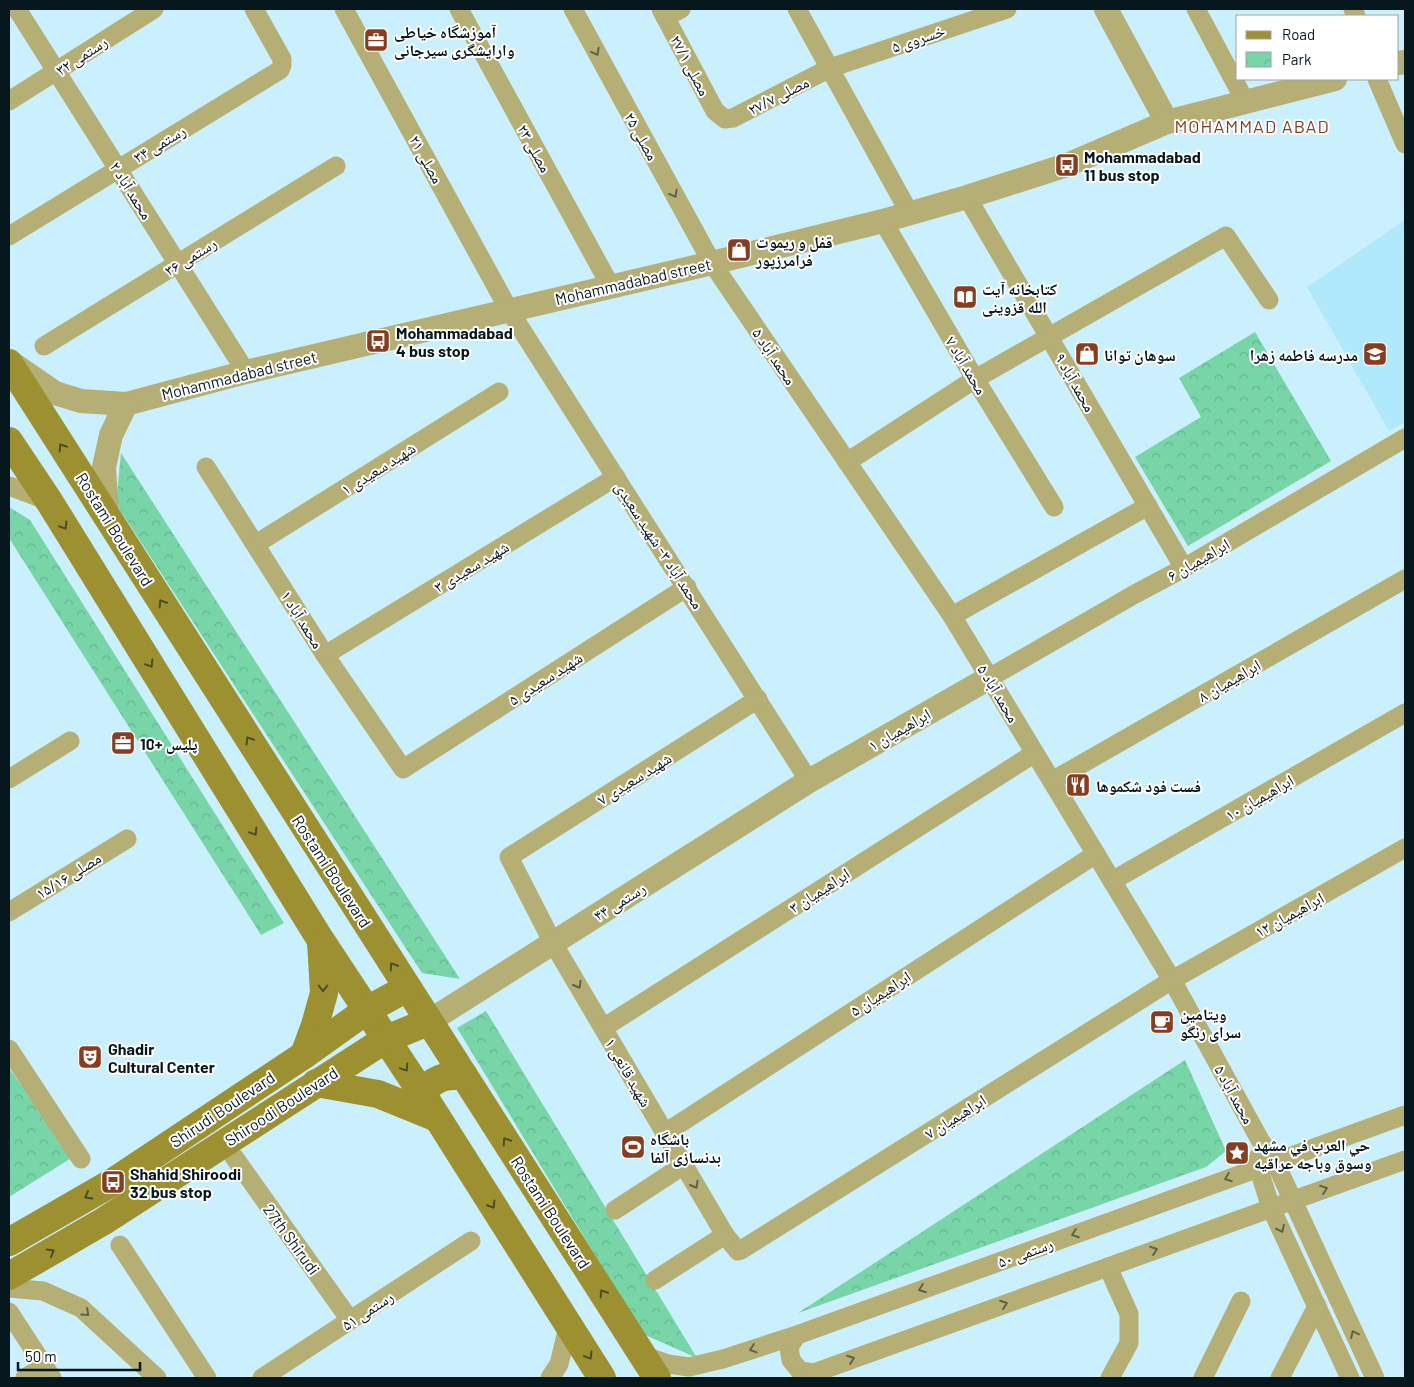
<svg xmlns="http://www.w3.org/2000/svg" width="1414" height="1387" viewBox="0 0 1414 1387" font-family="Barlow,'Noto Naskh Arabic',sans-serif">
<defs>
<pattern id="park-crowns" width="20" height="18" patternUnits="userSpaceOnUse" patternTransform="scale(1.25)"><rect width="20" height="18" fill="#77d5a8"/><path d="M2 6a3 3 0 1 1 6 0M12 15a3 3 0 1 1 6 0" fill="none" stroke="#65b690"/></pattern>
</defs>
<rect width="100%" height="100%" fill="#cbf0fd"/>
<polygon fill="#b0e8fc" points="1405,220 1405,422 1389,431 1307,287"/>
<g fill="url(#park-crowns)">
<polygon points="1255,332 1331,461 1188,546 1135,457 1201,417 1179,378"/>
<polygon points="121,453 460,979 422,973 116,504"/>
<polygon points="9,507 30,520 284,923 261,935 9,538"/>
<polygon points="486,1011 697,1358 643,1334 457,1028"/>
<polygon points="1185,1060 1226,1151 1206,1167 798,1313"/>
<polygon points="9,1068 73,1157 9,1197"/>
</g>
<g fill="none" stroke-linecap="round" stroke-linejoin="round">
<g stroke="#b5ae75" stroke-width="19">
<polyline points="17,9 246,372"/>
<polyline points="344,9 509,310 809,781"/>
<polyline points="459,9 611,287"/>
<polyline points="573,9 712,263 952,616 1172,980 1260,1140 1275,1162 1375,1378"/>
<polyline points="661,9 715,111 725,119 733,118 830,68 1007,9"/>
<polyline points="797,9 910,214"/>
<polyline points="1196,9 1245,101"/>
<polyline points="1353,9 1356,16"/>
<polyline points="665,17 681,9"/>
<polyline points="1377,79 1405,144"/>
<polyline points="9,101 154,9"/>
<polyline points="967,197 1184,568"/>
<polyline points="883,221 975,379 1054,507"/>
<polyline points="9,236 280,70 282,65 282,59 254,9"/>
<polyline points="44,346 336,166"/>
<polyline points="847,462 975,379 1226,236 1269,300"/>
<polyline points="206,467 325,655 403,769 687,587"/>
<polyline points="9,486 49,501"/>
<polyline points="256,544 499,392"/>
<polyline points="952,616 1148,506"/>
<polyline points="325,655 616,477"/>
<polyline points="989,678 1135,594 1184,568 1405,438"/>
<polyline points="758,699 509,857 553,943 725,1235 738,1251 741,1250 1172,980 1405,848"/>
<polyline points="9,779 70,741"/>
<polyline points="1052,781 1405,579"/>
<polyline points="1112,881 1405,713"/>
<polyline points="9,912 127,839"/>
<polyline points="603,1028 1035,753"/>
<polyline points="9,1049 81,1159"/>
<polyline points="665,1133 1096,854"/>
<polyline points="1259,1156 1258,1167 1271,1208 1350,1378"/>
<polyline points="234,1157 350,1320"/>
<polyline points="615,1210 684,1165"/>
<polyline points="120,1245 207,1378"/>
<polyline points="1108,1267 1129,1314 1129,1343 1110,1378"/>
<polyline points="655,1280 725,1235"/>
<polyline points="9,1288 43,1291 81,1308 157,1378"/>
<polyline points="9,1312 52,1378"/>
<polyline points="797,1335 789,1347 791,1360 800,1371 814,1373"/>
<polyline points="642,1355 668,1364 689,1367 723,1359 797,1335 1405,1115"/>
<polyline points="25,1378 44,1366"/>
<polyline points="262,1378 471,1241"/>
<polyline points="550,1378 559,1364 569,1323"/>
<polyline points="807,1378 814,1373 1405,1160"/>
<polyline points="1203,1378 1241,1301"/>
<polyline points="1280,1378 1317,1306"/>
</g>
<g stroke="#b5ae75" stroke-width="24">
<polyline points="1106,9 1167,122"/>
<polyline points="1398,63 1405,62"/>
<polyline points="10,362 55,393 81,401 126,404 246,372 712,263 883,221 967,197 1067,165 1167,122 1335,79"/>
<polyline points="107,517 104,467 111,435 126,404"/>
<polyline points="428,1022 809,781 989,678"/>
</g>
<g stroke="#9d9030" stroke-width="28">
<polyline points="9,363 657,1378"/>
<polyline points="9,441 49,501 320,939 423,1095 602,1378"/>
<polyline points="304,1055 315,1025 324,993 321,942"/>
<polyline points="316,1083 378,1094 437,1118"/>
<path d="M423,1095C431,1078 446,1075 464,1076"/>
<polyline points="9,1242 113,1182 304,1055 367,1010 407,988"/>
<polyline points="9,1276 104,1221 386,1039 428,1022"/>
</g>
</g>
<defs><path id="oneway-chevron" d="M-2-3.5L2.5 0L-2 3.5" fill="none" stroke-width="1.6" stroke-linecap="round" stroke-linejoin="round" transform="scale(1.25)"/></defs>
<g stroke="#5e634a">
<use href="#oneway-chevron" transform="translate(596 52) rotate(61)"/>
<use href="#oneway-chevron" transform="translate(674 194) rotate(61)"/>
<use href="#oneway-chevron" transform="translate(578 985) rotate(60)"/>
<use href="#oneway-chevron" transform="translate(1228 1178) rotate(160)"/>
<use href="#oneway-chevron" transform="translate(695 1185) rotate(60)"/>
<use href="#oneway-chevron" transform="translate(1324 1189) rotate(-20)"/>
<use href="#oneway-chevron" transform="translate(1281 1229) rotate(65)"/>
<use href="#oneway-chevron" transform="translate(1075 1234) rotate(160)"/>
<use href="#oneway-chevron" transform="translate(1154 1250) rotate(-20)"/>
<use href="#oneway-chevron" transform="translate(922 1289) rotate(160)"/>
<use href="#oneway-chevron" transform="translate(1004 1304) rotate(-20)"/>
<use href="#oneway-chevron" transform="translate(86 1313) rotate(42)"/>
<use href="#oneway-chevron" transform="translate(1354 1334) rotate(-115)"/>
<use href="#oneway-chevron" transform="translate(753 1349) rotate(161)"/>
<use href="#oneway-chevron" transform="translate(851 1359) rotate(-20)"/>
</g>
<g stroke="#4a4e26">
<use href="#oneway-chevron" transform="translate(62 447) rotate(-123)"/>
<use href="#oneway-chevron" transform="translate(64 526) rotate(58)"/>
<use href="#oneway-chevron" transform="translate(162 603) rotate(-122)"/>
<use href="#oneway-chevron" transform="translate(150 664) rotate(58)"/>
<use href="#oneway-chevron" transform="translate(249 740) rotate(-122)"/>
<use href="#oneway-chevron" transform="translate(254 832) rotate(58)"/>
<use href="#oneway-chevron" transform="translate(393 966) rotate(-123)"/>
<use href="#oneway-chevron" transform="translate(323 988) rotate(90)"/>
<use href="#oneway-chevron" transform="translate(405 1068) rotate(56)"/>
<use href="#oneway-chevron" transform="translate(506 1141) rotate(-123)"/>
<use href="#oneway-chevron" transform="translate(88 1196) rotate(150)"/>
<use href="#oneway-chevron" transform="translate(492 1205) rotate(58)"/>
<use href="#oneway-chevron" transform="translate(51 1252) rotate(-30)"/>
<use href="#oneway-chevron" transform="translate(603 1293) rotate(-122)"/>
<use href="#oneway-chevron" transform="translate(589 1356) rotate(59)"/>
</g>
<defs>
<symbol id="office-square" viewBox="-11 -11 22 22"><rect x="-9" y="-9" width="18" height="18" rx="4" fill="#863d20" stroke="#fff"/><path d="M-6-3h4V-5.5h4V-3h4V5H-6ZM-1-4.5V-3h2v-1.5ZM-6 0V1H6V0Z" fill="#fff"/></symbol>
<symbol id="bus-square" viewBox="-11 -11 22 22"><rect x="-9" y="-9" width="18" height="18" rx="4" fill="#863d20" stroke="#fff"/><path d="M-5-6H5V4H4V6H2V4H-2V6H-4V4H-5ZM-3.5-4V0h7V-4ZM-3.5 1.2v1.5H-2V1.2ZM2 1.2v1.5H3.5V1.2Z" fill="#fff"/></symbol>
<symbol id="shop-square" viewBox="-11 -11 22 22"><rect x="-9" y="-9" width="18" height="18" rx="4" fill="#863d20" stroke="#fff"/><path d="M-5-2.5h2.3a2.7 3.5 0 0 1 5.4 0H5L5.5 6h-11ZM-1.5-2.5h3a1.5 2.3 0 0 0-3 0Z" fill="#fff"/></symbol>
<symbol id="library-square" viewBox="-11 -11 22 22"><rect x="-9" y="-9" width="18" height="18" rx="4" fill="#863d20" stroke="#fff"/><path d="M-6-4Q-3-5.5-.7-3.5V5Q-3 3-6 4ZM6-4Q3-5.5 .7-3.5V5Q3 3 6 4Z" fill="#fff"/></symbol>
<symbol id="school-square" viewBox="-11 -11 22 22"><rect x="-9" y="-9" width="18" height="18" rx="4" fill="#863d20" stroke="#fff"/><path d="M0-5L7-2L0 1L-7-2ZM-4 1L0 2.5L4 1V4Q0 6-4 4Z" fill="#fff"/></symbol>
<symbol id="restaurant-square" viewBox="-11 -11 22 22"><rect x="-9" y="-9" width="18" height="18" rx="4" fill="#863d20" stroke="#fff"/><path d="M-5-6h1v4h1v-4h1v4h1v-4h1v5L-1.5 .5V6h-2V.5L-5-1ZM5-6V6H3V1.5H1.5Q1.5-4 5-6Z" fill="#fff"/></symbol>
<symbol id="cafe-square" viewBox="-11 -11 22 22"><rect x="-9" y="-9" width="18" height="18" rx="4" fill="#863d20" stroke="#fff"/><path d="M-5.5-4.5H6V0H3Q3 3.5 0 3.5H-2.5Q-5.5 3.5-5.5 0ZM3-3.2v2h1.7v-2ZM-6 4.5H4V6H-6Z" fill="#fff"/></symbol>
<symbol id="theatre-square" viewBox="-11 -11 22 22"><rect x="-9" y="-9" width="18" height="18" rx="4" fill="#863d20" stroke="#fff"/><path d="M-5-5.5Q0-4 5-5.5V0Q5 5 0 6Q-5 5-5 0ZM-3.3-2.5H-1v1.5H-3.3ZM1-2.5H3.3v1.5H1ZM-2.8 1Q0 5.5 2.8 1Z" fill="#fff"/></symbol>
<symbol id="stadium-square" viewBox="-11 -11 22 22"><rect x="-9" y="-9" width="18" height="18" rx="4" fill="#863d20" stroke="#fff"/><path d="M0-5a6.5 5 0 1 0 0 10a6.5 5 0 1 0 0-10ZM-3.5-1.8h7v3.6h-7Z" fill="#fff"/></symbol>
<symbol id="sight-square" viewBox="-11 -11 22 22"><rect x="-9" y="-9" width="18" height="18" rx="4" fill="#863d20" stroke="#fff"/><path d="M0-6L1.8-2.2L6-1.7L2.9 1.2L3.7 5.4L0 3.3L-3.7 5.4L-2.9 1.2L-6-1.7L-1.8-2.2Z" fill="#fff"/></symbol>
</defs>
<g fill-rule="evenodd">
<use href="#office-square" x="362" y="26" width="28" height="28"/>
<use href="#bus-square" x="1053" y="151" width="28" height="28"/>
<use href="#shop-square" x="725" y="236" width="28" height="28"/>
<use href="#library-square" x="951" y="283" width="28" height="28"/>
<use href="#bus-square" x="364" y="327" width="28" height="28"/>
<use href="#shop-square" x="1073" y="340" width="28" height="28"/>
<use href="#school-square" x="1361" y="340" width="28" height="28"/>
<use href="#office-square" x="109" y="729" width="28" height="28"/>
<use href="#restaurant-square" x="1064" y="771" width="28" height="28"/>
<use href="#cafe-square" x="1148" y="1008" width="28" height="28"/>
<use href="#theatre-square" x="76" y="1043" width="28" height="28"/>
<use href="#stadium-square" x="619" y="1133" width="28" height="28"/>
<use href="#sight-square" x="1223" y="1139" width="28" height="28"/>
<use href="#bus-square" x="99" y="1168" width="28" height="28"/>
</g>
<g text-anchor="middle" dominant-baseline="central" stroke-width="4" stroke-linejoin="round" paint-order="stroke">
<g font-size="16" font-weight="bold" fill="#06181e" stroke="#fff" text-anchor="start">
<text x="394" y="31">آموزشگاه خیاطی<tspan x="394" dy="18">وارایشگری سیرجانی</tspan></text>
<text x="1084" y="156">Mohammadabad<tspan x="1084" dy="18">11 bus stop</tspan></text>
<text x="756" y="241">قفل و ریموت<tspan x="756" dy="18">فرامرزپور</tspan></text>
<text x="982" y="288">کتابخانه آیت<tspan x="982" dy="18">الله قزوینی</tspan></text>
<text x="396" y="332">Mohammadabad<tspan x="396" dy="18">4 bus stop</tspan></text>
<text x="1104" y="354">سوهان توانا</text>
<text x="1358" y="354" text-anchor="end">مدرسه فاطمه زهرا</text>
<text x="140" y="743">پلیس +10</text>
<text x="1096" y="785">فست فود شکموها</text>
<text x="1180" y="1013">ویتامین<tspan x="1180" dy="18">سرای رنگو</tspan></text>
<text x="108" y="1048">Ghadir<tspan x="108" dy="18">Cultural Center</tspan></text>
<text x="650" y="1138">باشگاه<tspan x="650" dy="18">بدنسازی آلفا</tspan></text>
<text x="1254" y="1144">حي العرب في مشهد<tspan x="1254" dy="18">وسوق وباجه عراقيه</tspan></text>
<text x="130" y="1173">Shahid Shiroodi<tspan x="130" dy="18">32 bus stop</tspan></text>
</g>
<g font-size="16" fill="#06181e" stroke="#fff">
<text transform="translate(918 38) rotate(-19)">خسروی ۵</text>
<text transform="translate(81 55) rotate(-33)">رستمی ۳۲</text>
<text transform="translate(691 65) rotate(62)">مصلی ۲۷/۱</text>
<text transform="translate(778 95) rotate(-27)">مصلی ۲۷/۷</text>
<text transform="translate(642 136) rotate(61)">مصلی ۲۵</text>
<text transform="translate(159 143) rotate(-31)">رستمی ۳۴</text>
<text transform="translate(535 148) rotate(61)">مصلی ۲۳</text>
<text transform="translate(427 159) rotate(61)">مصلی ۲۱</text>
<text transform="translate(132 190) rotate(58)">محمد آباد ۲</text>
<text transform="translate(190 256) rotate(-32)">رستمی ۳۶</text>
<text transform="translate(633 281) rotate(-13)">Mohammadabad street</text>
<text transform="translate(775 356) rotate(56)">محمد آباد ۵</text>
<text transform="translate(967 365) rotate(59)">محمد آباد ۷</text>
<text transform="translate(239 375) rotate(-14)">Mohammadabad street</text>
<text transform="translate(1076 382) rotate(60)">محمد آباد ۹</text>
<text transform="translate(378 468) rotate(-32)">شهید سعیدی ۱</text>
<text transform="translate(115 529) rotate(58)">Rostami Boulevard</text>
<text transform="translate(660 545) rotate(57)">محمد آباد ۳- شهید سعیدی</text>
<text transform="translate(1198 559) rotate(-30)">ابراهیمیان ۶</text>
<text transform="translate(471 566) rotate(-31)">شهید سعیدی ۳</text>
<text transform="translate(303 619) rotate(58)">محمد آباد ۱</text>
<text transform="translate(545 678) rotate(-33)">شهید سعیدی ۵</text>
<text transform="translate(1229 680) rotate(-30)">ابراهیمیان ۸</text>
<text transform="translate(999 693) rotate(59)">محمد آباد ۵</text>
<text transform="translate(899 729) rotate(-30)">ابراهیمیان ۱</text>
<text transform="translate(634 778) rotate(-32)">شهید سعیدی ۷</text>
<text transform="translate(1259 797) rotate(-30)">ابراهیمیان ۱۰</text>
<text transform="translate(332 871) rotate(57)">Rostami Boulevard</text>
<text transform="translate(68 875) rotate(-32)">مصلی ۱۵/۱۶</text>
<text transform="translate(819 890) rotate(-33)">ابراهیمیان ۳</text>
<text transform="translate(619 901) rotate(-32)">رستمی ۴۴</text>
<text transform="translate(1289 914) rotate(-29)">ابراهیمیان ۱۲</text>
<text transform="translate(880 993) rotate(-33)">ابراهیمیان ۵</text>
<text transform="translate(629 1072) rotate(60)">شهید قانعی ۱</text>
<text transform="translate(1235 1094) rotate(61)">محمد آباد ۵</text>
<text transform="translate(281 1106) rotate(-33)">Shiroodi Boulevard</text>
<text transform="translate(222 1109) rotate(-34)">Shirudi Boulevard</text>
<text transform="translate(955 1116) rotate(-32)">ابراهیمیان ۷</text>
<text transform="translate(551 1212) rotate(57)">Rostami Boulevard</text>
<text transform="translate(292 1239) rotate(54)">27th Shirudi</text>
<text transform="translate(1025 1252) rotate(-20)">رستمی ۵۰</text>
<text transform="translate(367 1310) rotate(-33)">رستمی ۵۱</text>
</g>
<g font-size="18" letter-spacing="1" fill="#7f3c22" stroke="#fff">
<text x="1252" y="126">MOHAMMAD ABAD</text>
</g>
</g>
<rect width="1414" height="1387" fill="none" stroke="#06181e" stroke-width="20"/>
<rect x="1236" y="15" width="162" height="65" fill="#ffffff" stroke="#9ba3a5"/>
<rect x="1246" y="31" width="25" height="8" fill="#9d9030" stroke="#9ba3a5"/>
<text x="1282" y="40" font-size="15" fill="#06181e">Road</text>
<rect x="1246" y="52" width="25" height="15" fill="url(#park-crowns)" stroke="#9ba3a5"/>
<text x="1282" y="65" font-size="15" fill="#06181e">Park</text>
<path d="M18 1362v8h122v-8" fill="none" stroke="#06181e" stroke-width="2.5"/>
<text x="25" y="1362" font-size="15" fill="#06181e" stroke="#ffffff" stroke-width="4" paint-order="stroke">50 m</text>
</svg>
